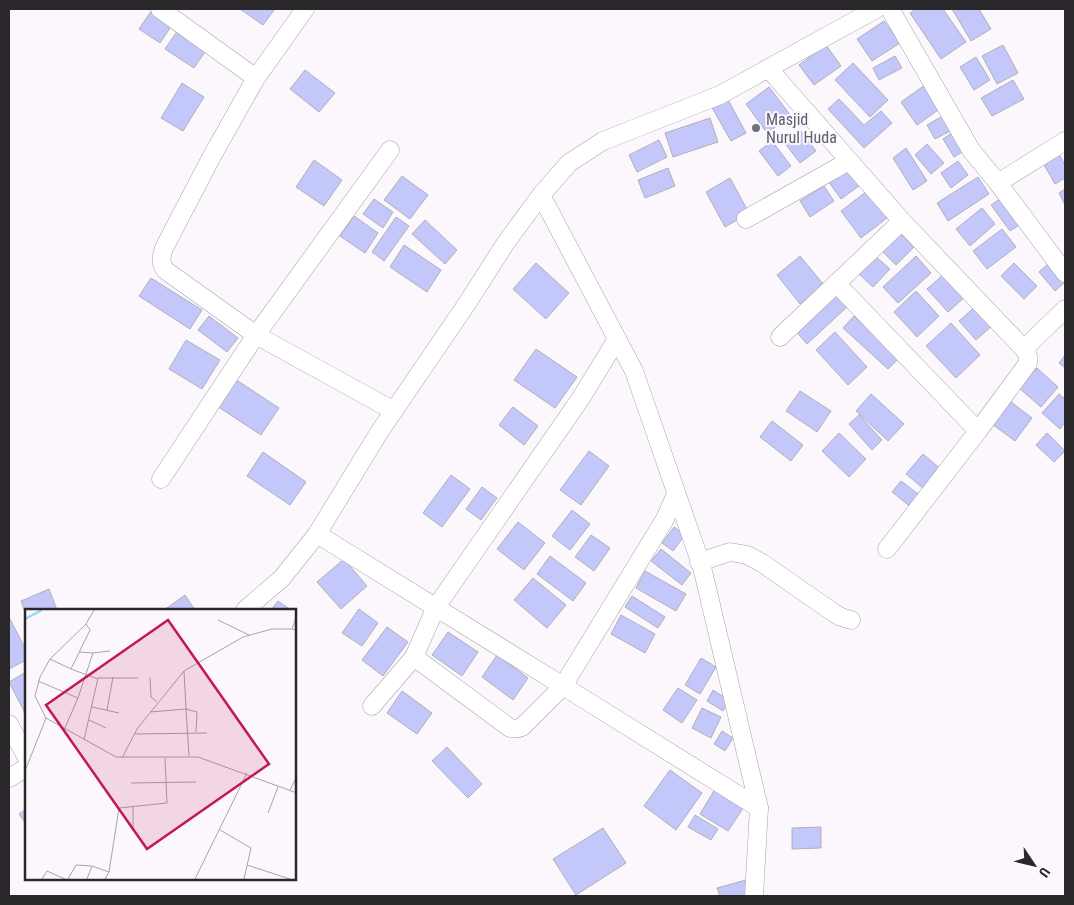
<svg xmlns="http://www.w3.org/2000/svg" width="1074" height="905" viewBox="0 0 1074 905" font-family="'Roboto Condensed',sans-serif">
<rect width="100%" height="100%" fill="#fcf7fc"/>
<g fill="#c3c7f9" stroke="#b0b1b7">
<polygon points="240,9 275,9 263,25"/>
<polygon points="916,9 943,9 966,42 941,59 910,13"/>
<polygon points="952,9 979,9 991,29 971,41"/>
<polygon points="152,10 172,25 160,43 139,29"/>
<polygon points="884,21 900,43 872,61 857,39"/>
<polygon points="178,30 207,49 194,68 165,49"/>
<polygon points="826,45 841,66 814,85 799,65"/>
<polygon points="1003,45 1018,73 997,84 982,56"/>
<polygon points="895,56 902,68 879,80 873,68"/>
<polygon points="976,57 990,80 974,90 960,67"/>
<polygon points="853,63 888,100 870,117 835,80"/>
<polygon points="305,70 335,93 319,112 290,89"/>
<polygon points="1013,80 1024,99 992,116 981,98"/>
<polygon points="182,83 204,97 183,131 161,118"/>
<polygon points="925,85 941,108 917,125 901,102"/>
<polygon points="769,87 791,116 767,133 746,104"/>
<polygon points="726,96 746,133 731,141 710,104"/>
<polygon points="839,99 864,125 881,111 892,123 864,148 828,109"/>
<polygon points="946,114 954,129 935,139 927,125"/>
<polygon points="710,118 718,142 673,157 665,133"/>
<polygon points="800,130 816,151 800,163 784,142"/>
<polygon points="955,131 967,149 954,157 943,139"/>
<polygon points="659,140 667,157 637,172 629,155"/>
<polygon points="772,141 791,166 778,176 759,151"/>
<polygon points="927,144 944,163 931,174 915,155"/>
<polygon points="906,148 927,181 913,190 893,158"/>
<polygon points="1059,154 1065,165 1065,178 1055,184 1043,163"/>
<polygon points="314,160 342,180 324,206 296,187"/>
<polygon points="958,161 968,175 951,188 941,173"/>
<polygon points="850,165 863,183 841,199 828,181"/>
<polygon points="668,168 675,186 645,198 638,180"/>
<polygon points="402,176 428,195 410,219 384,200"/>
<polygon points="978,177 989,194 948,221 937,203"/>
<polygon points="730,178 749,213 725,227 706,192"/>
<polygon points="824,186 834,201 810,217 800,201"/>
<polygon points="871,188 891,215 861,238 841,211"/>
<polygon points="1065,189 1065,205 1059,193"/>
<polygon points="1003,197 1022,223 1010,231 991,205"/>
<polygon points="374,199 393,212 383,228 363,214"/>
<polygon points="982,208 995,224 970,246 956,229"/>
<polygon points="354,216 378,233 365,253 340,236"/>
<polygon points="396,217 409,226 384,261 372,252"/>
<polygon points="425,220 457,250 445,264 412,234"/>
<polygon points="1002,229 1016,247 987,269 973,251"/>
<polygon points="900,233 914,247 896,265 882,251"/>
<polygon points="404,245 441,270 427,292 390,267"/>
<polygon points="874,255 890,269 873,287 858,273"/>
<polygon points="800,256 824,285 800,304 777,275"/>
<polygon points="916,256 931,273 898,303 883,287"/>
<polygon points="1051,261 1065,278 1065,282 1055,291 1039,272"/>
<polygon points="536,263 569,293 546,319 513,289"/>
<polygon points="1014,263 1037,286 1024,299 1001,276"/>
<polygon points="944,274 965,297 948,312 927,289"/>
<polygon points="151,278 202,310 190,329 139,296"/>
<polygon points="916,291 939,316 917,337 894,312"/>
<polygon points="835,292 848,306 807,344 794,329"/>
<polygon points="977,305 994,324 976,340 959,321"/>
<polygon points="209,316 238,338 227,352 198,330"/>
<polygon points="854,316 899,358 888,369 843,328"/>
<polygon points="951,323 980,355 956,378 926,346"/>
<polygon points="835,332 867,367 848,385 816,350"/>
<polygon points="186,340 220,360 202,389 169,369"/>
<polygon points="536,349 577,377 555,408 514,380"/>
<polygon points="1065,355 1065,368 1059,363"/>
<polygon points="1037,368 1058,387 1041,407 1019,388"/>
<polygon points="235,379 279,408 261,435 217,406"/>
<polygon points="800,391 831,411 817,432 786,411"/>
<polygon points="871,394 904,424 888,441 856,411"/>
<polygon points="1059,394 1065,399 1065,422 1060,429 1042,413"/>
<polygon points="1010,401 1032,418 1015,441 992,424"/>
<polygon points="513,407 538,426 524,445 499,425"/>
<polygon points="859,415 882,440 872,450 849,424"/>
<polygon points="772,421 803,445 791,461 760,437"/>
<polygon points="839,433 866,459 849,477 822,451"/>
<polygon points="1047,433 1065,451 1054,462 1036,445"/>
<polygon points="589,451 609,466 581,505 560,490"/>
<polygon points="263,452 306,482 290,505 247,476"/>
<polygon points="923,454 942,470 925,490 906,474"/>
<polygon points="451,475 470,489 442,527 423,513"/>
<polygon points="901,481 921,496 912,508 892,492"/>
<polygon points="482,487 497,498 481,520 466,509"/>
<polygon points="572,510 590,524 570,550 552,536"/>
<polygon points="518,522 545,543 524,570 497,549"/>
<polygon points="674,527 685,535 673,551 662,543"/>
<polygon points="591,535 610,548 594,571 575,557"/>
<polygon points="661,549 691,573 682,585 651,561"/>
<polygon points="550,556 586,583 573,601 537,574"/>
<polygon points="344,559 367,586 341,609 317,582"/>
<polygon points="645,571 686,594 676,611 636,588"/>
<polygon points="533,578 566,605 547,628 514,600"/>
<polygon points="49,589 57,610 26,610 26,615 21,601"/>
<polygon points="185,595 195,610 164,610"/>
<polygon points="632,596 665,617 658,628 625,607"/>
<polygon points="278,601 291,610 271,610"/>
<polygon points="359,609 378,623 362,646 342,633"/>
<polygon points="621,615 655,634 645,653 611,634"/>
<polygon points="10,619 26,650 26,660 9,669 9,620"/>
<polygon points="387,627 408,642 383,676 362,660"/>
<polygon points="448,632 478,652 462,676 432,655"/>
<polygon points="497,655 528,678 513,700 482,677"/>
<polygon points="701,658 716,667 700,694 685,685"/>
<polygon points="26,672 26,712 25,713 9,682"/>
<polygon points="678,688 697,700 682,723 663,710"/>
<polygon points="713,690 730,701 723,711 707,701"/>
<polygon points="402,691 432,713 417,734 387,713"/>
<polygon points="702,708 721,717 711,738 692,728"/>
<polygon points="722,731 733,738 725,751 714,744"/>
<polygon points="447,747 482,784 468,798 432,761"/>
<polygon points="670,770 702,793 676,830 644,806"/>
<polygon points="715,789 744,807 728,831 700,814"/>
<polygon points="26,809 26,824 19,814"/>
<polygon points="695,815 718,829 711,840 688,827"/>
<polygon points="821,827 821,848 792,849 792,828"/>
<polygon points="603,828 626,863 576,895 553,859"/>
<polygon points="746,880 750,896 720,896 717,888"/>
</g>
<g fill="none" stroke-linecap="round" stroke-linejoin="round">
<defs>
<g id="minor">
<polyline points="160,9 256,78"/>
<path d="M305,9L256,78L212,156L164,248C161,257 160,262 165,270L256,335L394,411"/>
<polyline points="890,9 971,150 998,183 1065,141"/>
<polyline points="768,68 902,221 1024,349 1028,356 1028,363 978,431 887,549"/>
<polyline points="998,183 1065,273"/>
<polyline points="541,195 634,371 702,567 759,808 754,896"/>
<polyline points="746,219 849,161"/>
<polyline points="836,283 978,431"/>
<polyline points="780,337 902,221"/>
<polyline points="1024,349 1065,309"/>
<polyline points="161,479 256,335 390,150"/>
<polyline points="317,534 563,686 665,519 676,494"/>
<polyline points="699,562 730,552 747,555 762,563 834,613 841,617 851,620"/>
<polyline points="245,610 282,578 317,534 380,431 468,302 505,244 541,195 569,163 603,141 720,95 876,9"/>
<path d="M414,657L510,728C515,729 518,729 522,727L563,686L759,808"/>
<polyline points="372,706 414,657 436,607 581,398 617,339"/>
<polyline points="9,724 26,756"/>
<polyline points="9,778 26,768"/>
</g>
</defs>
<use href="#minor" stroke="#a8a3a8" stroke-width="19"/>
<use href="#minor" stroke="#fff" stroke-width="18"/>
</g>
<circle fill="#6b7280" stroke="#fcf7fc" stroke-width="2" cx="756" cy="128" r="5"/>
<g text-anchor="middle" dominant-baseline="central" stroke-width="4" stroke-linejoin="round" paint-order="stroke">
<g font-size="16" fill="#5b616d" stroke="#fcf7fc" text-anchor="start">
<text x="766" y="119">Masjid<tspan x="766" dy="18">Nurul Huda</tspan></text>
</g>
</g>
<g transform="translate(25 609)">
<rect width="271" height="271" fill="#fcf7fc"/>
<path fill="none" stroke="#8fddfb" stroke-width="2.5" d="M0,10L17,1"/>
<path fill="none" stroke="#a8a4a8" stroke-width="1" d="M69,1L61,15L25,50L15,68L10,87L21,109L91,148H173L272,184M272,6L267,20L272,21M193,11L224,26M68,44L85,42M25,50L46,60L65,21L61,15M46,60L73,70M159,62L161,100L172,103L171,123M125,68L126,88L132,93M13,72L53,89L39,121M53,89L68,44L54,43M67,98L94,104M82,101L88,68M125,103L161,100L164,147M64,111L81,119M110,125L182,124M59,131L73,69H113M97,149L112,120L159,62L218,28L247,20H267M0,162L21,109M106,174L171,173M265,181L272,167M243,204L253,178M108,221V198M195,221L226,239L219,270M222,256L265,270M84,263L94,199L142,194L140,149M17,270L22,262L40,270M43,270L51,256L67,257M62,270L67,257L84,263L80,270M170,270L222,164"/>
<path fill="#c2185b" fill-opacity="0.15" stroke="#c2185b" stroke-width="2.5" d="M143,11L244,155L122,240L21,96Z"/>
<rect width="271" height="271" fill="none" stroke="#292729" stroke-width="2.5"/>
</g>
<rect width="1074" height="905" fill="none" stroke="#292729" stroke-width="20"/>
<g transform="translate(1034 865) rotate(125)" stroke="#fcf7fc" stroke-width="4" paint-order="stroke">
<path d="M0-4L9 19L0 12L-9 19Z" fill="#292729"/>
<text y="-8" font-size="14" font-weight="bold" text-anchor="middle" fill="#292729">U</text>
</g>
</svg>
